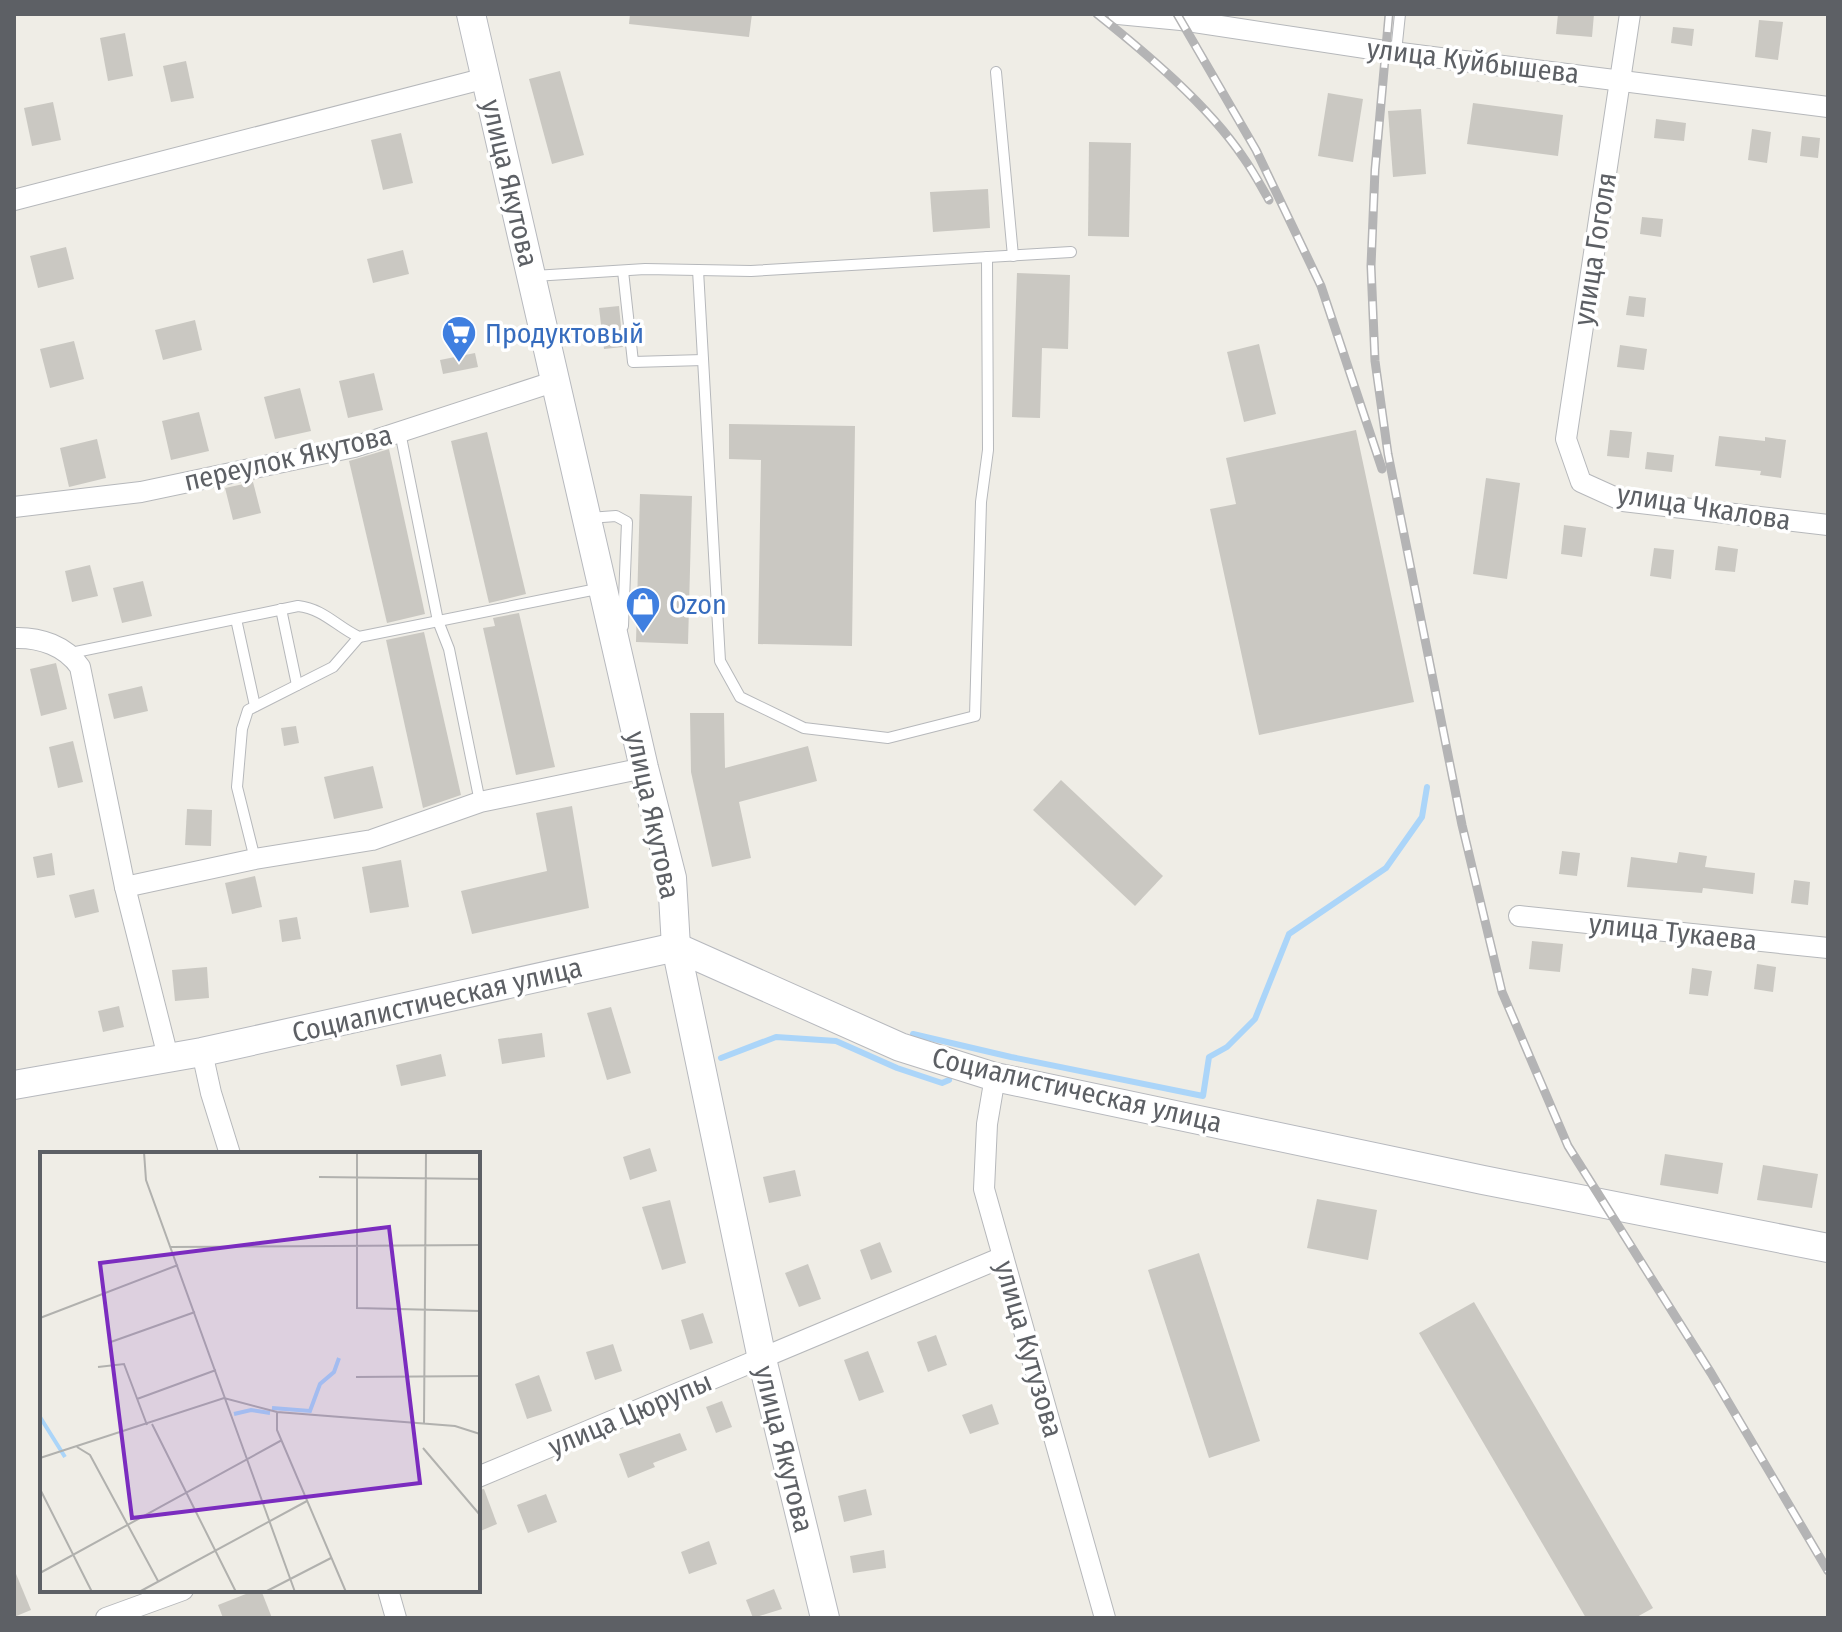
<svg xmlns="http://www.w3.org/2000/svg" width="1842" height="1632" viewBox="0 0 1842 1632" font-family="'Fira Sans Condensed',sans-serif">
<rect width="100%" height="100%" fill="#efede6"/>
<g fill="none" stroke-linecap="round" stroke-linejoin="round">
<g stroke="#abd5f9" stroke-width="6">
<polyline points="913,1034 1011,1057 1203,1096 1209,1057 1227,1047 1255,1019 1289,934 1386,868 1422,817 1427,787"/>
<polyline points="721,1058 776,1037 836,1041 897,1068 942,1083 949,1080"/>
</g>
</g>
<g fill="#cac8c2">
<polygon points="630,14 752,14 749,37 629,24"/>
<polygon points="1558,14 1594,14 1592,37 1556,34"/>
<polygon points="1759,20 1783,22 1778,60 1755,57"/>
<polygon points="1673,27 1694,29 1692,46 1671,43"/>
<polygon points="125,33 133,76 108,81 100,38"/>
<polygon points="186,61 194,98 171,102 163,66"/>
<polygon points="560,71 584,155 552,164 529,79"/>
<polygon points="1328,93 1363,99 1353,162 1318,156"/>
<polygon points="53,102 61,140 32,146 24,108"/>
<polygon points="1473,103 1563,115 1558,156 1467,144"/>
<polygon points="1421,109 1426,174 1393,177 1388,111"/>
<polygon points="1656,119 1686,123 1684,141 1654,138"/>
<polygon points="1752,129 1771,132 1767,163 1748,160"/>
<polygon points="401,133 413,183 383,190 371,140"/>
<polygon points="1802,136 1820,138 1818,158 1800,156"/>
<polygon points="1089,142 1131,143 1129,237 1088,236"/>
<polygon points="988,189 990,228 933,232 930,192"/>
<polygon points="1642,217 1663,219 1661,237 1640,234"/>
<polygon points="66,247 74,279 38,288 30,256"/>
<polygon points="403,250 409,274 373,283 367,259"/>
<polygon points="1017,273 1070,275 1068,349 1042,348 1040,418 1012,417"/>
<polygon points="1629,296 1646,298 1644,317 1626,315"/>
<polygon points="619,306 623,347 604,349 599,308"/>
<polygon points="195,320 202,350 163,360 155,330"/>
<polygon points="74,341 84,379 50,388 40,349"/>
<polygon points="1259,344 1276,414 1244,422 1227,352"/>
<polygon points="1620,345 1647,349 1644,370 1617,367"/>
<polygon points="475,353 478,367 443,374 440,360"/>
<polygon points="374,373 383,410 348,418 339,381"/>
<polygon points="300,388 311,431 275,439 264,397"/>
<polygon points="199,412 209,451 171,460 162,421"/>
<polygon points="729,424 855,426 852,646 758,644 761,460 729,459"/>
<polygon points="1356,430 1414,702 1259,735 1210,509 1236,504 1226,458"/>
<polygon points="1610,430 1632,432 1629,458 1607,456"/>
<polygon points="487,432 526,594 489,603 451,441"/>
<polygon points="1719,436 1765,441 1765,437 1786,440 1781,478 1760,475 1761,471 1715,466"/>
<polygon points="97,439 106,478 69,487 60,448"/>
<polygon points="389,449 425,614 387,623 349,461"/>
<polygon points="1647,452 1674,455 1672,472 1645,469"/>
<polygon points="1486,478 1520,483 1507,579 1473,574"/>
<polygon points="253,482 261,513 233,520 225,488"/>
<polygon points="640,494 692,496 688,644 636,642"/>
<polygon points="1564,525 1586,528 1582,557 1561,554"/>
<polygon points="1718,546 1738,549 1735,572 1715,570"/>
<polygon points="1654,548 1674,550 1671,579 1650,576"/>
<polygon points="90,565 98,596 72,602 65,571"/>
<polygon points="143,581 152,616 122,623 113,588"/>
<polygon points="519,613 555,767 516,775 483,628 495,626 493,618"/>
<polygon points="424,632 461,795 423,808 386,640"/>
<polygon points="56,663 67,709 41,716 30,669"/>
<polygon points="142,686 148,711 114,719 108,694"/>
<polygon points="690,713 724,713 725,768 808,746 817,781 739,802 751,858 712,867 691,772"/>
<polygon points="296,726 299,743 284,746 281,728"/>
<polygon points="73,741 83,782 58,788 49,747"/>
<polygon points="373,766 383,808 334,819 324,777"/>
<polygon points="1061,780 1163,876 1135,906 1033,810"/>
<polygon points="572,806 589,908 472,934 461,891 547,871 536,813"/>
<polygon points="187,809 212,810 211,846 185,845"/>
<polygon points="1562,851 1580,853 1577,876 1559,874"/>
<polygon points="1679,852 1707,856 1705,867 1755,873 1753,894 1703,888 1702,893 1627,887 1631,857 1677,863"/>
<polygon points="52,853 55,875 37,878 33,857"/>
<polygon points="401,860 409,907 370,913 362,867"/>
<polygon points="255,876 262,907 232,914 225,883"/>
<polygon points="1794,880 1810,882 1808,905 1791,903"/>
<polygon points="94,889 99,912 75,918 69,895"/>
<polygon points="297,917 301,939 282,942 279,920"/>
<polygon points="1532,941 1563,944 1560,972 1529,969"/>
<polygon points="1757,964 1776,967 1773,992 1754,989"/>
<polygon points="207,967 209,998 175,1001 172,970"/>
<polygon points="1692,968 1712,971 1708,996 1689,994"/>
<polygon points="119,1006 124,1027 103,1032 98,1011"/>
<polygon points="611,1007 631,1073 607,1080 587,1013"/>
<polygon points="542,1033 545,1057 502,1064 498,1039"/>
<polygon points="441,1054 446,1076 401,1086 396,1065"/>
<polygon points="650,1148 657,1171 630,1180 623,1157"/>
<polygon points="1665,1154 1723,1163 1718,1194 1660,1185"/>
<polygon points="1763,1165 1818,1174 1812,1208 1757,1200"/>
<polygon points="795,1170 801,1196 769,1203 763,1177"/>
<polygon points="1317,1199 1377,1210 1368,1260 1307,1248"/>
<polygon points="670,1200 686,1263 662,1270 642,1207"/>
<polygon points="880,1242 892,1272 871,1280 860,1250"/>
<polygon points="1199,1253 1260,1441 1209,1458 1148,1270"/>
<polygon points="808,1264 821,1299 799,1307 785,1273"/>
<polygon points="1474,1302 1653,1608 1635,1618 1586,1618 1419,1333"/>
<polygon points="703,1313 713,1343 690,1350 681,1320"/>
<polygon points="936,1335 947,1365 928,1372 917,1342"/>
<polygon points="613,1344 622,1371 595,1380 586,1352"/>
<polygon points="868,1351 884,1392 859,1401 844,1360"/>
<polygon points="539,1375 552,1411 527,1419 515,1384"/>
<polygon points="722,1401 732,1427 716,1433 706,1407"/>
<polygon points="992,1404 999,1424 970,1434 962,1415"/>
<polygon points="680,1433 687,1450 653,1463 655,1467 628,1478 619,1454"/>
<polygon points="484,1489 497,1524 478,1532 478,1490"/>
<polygon points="866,1489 872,1515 844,1522 838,1496"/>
<polygon points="546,1494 557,1522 528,1533 517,1505"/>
<polygon points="709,1541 717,1564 689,1574 681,1552"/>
<polygon points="884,1550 886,1568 853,1573 850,1556"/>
<polygon points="14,1569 31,1610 14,1617"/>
<polygon points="774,1589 782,1609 753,1618 746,1600"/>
<polygon points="256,1590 261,1590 272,1618 223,1618 218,1605"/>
</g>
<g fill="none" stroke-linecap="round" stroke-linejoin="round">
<defs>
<g id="lane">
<polyline points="1396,52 1400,14"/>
<polyline points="996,72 1013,256"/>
<polyline points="698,270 720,661 740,697 804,728 888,738 975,716 981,502 988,450 987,257"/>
<polyline points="623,271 633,362 703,360"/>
<polyline points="534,276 645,269 751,271 1071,252"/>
<polyline points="400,432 438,621 449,649 480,802"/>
<polyline points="589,518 616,516 627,522 623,626"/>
<polyline points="281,609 297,685"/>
<polyline points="236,619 255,706"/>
<path d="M71,653L298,606C324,609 337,627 359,637L602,588"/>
<polyline points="255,859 237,787 242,729 248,710 333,667 359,637"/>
</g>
<g id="street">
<polyline points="1118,14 1181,20 1385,51 1828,107"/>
<polyline points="1630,14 1566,439 1581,482 1623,501 1828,525"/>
<polyline points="14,200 486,78"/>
<polyline points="14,507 141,492 354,447 556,381"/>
<path d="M14,638C40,637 66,646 80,667L125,887L168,1057"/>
<polyline points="125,887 255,859 372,840 480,802 644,768"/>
<polyline points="1519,916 1828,948"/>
<polyline points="202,1052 211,1093 230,1154"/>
<polyline points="995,1077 987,1124 984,1189 1105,1618"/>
<polyline points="478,1477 1003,1257"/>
<polyline points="388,1590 396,1618"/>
<polyline points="106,1618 183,1590"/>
</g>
<g id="secondary">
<polyline points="471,14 644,768 672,878 676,947 762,1359 825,1618"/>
<polyline points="14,1085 202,1052 676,947 900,1047 995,1077 1483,1180 1828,1248"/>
</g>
</defs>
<use href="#lane" stroke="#b6b8bb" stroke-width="12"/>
<use href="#street" stroke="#b6b8bb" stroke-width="22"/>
<use href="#secondary" stroke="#b7b9be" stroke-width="30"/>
<use href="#lane" stroke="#fff" stroke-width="10"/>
<use href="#street" stroke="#fff" stroke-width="20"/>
<use href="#secondary" stroke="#fff" stroke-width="28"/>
<defs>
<g id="rail">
<path d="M1097,14C1146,53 1208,105 1243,157C1253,171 1261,186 1269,200"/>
<polyline points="1177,14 1256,150 1321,286 1382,469"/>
<polyline points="1389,14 1375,170 1371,266 1375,361 1388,454 1462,825 1502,992 1568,1146 1711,1373 1828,1571"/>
</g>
</defs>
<use href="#rail" stroke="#b4b4b5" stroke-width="9"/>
<use href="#rail" stroke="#fff" stroke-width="6" stroke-dasharray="18" stroke-linecap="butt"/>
</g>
<defs>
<symbol id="supermarket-pin" viewBox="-11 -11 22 30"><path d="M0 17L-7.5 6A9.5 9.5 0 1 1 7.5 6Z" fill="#3f7fe0" stroke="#fff"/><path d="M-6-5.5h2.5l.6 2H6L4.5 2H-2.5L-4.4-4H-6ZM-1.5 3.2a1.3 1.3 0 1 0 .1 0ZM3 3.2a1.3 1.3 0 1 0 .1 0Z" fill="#fff"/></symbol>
<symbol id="shop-pin" viewBox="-11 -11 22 30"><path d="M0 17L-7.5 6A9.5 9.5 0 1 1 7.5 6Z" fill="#3f7fe0" stroke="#fff"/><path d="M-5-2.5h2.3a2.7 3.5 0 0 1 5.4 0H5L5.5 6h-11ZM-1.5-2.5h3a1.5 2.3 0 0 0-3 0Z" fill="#fff"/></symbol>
</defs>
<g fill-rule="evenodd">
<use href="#supermarket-pin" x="439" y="313" width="40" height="54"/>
<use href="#shop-pin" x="623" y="584" width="40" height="54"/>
</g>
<g text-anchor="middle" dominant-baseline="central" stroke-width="7" stroke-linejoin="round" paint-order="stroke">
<g font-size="28" fill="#5d6065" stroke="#fff">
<text transform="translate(1473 61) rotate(7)">улица Куйбышева</text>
<text transform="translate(510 183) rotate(77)">улица Якутова</text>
<text transform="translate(1595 249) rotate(-81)">улица Гоголя</text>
<text transform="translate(288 458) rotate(-13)">переулок Якутова</text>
<text transform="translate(1704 507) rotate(9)">улица Чкалова</text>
<text transform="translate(653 815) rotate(78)">улица Якутова</text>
<text transform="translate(1673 932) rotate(6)">улица Тукаева</text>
<text transform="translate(437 1000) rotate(-13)">Социалистическая улица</text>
<text transform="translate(1077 1090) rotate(13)">Социалистическая улица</text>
<text transform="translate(1029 1349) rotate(74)">улица Кутузова</text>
<text transform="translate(630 1414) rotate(-23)">улица Цюрупы</text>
<text transform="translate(784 1449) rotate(76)">улица Якутова</text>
</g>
<g font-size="28" fill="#366cbe" stroke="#fff" text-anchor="start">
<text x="485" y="333">Продуктовый</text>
<text x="669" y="604">Ozon</text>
</g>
</g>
<g transform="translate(40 1152)">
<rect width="440" height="440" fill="#efede6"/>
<path fill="none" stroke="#abd5f9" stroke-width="4" d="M232,256L270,259L280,232L294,220L299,206M194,262L211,258L230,261M0,265L25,305"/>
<path fill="none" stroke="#b1b1ae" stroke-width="2" d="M104,0L106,28L255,440M317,0V156L440,159M279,25L440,27M131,95L440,93M0,166L138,113M68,191L155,160M58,215L84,212L107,273M316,225L440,224M97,247L176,218M237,260V278L306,440M112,272L196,440M384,272L386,0M37,295L50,303L118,429M383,296L440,363M0,306L184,246L237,260L415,274L440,282M0,337L52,440M0,421L242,288M99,440L267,349M225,440L291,406"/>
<path fill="#7b2cbf" fill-opacity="0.15" stroke="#7b2cbf" stroke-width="4" d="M349,75L380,331L92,366L60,111Z"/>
<rect width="440" height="440" fill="none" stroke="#5d6065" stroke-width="4"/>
</g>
<rect width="1842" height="1632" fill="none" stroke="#5d6065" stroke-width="32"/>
</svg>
